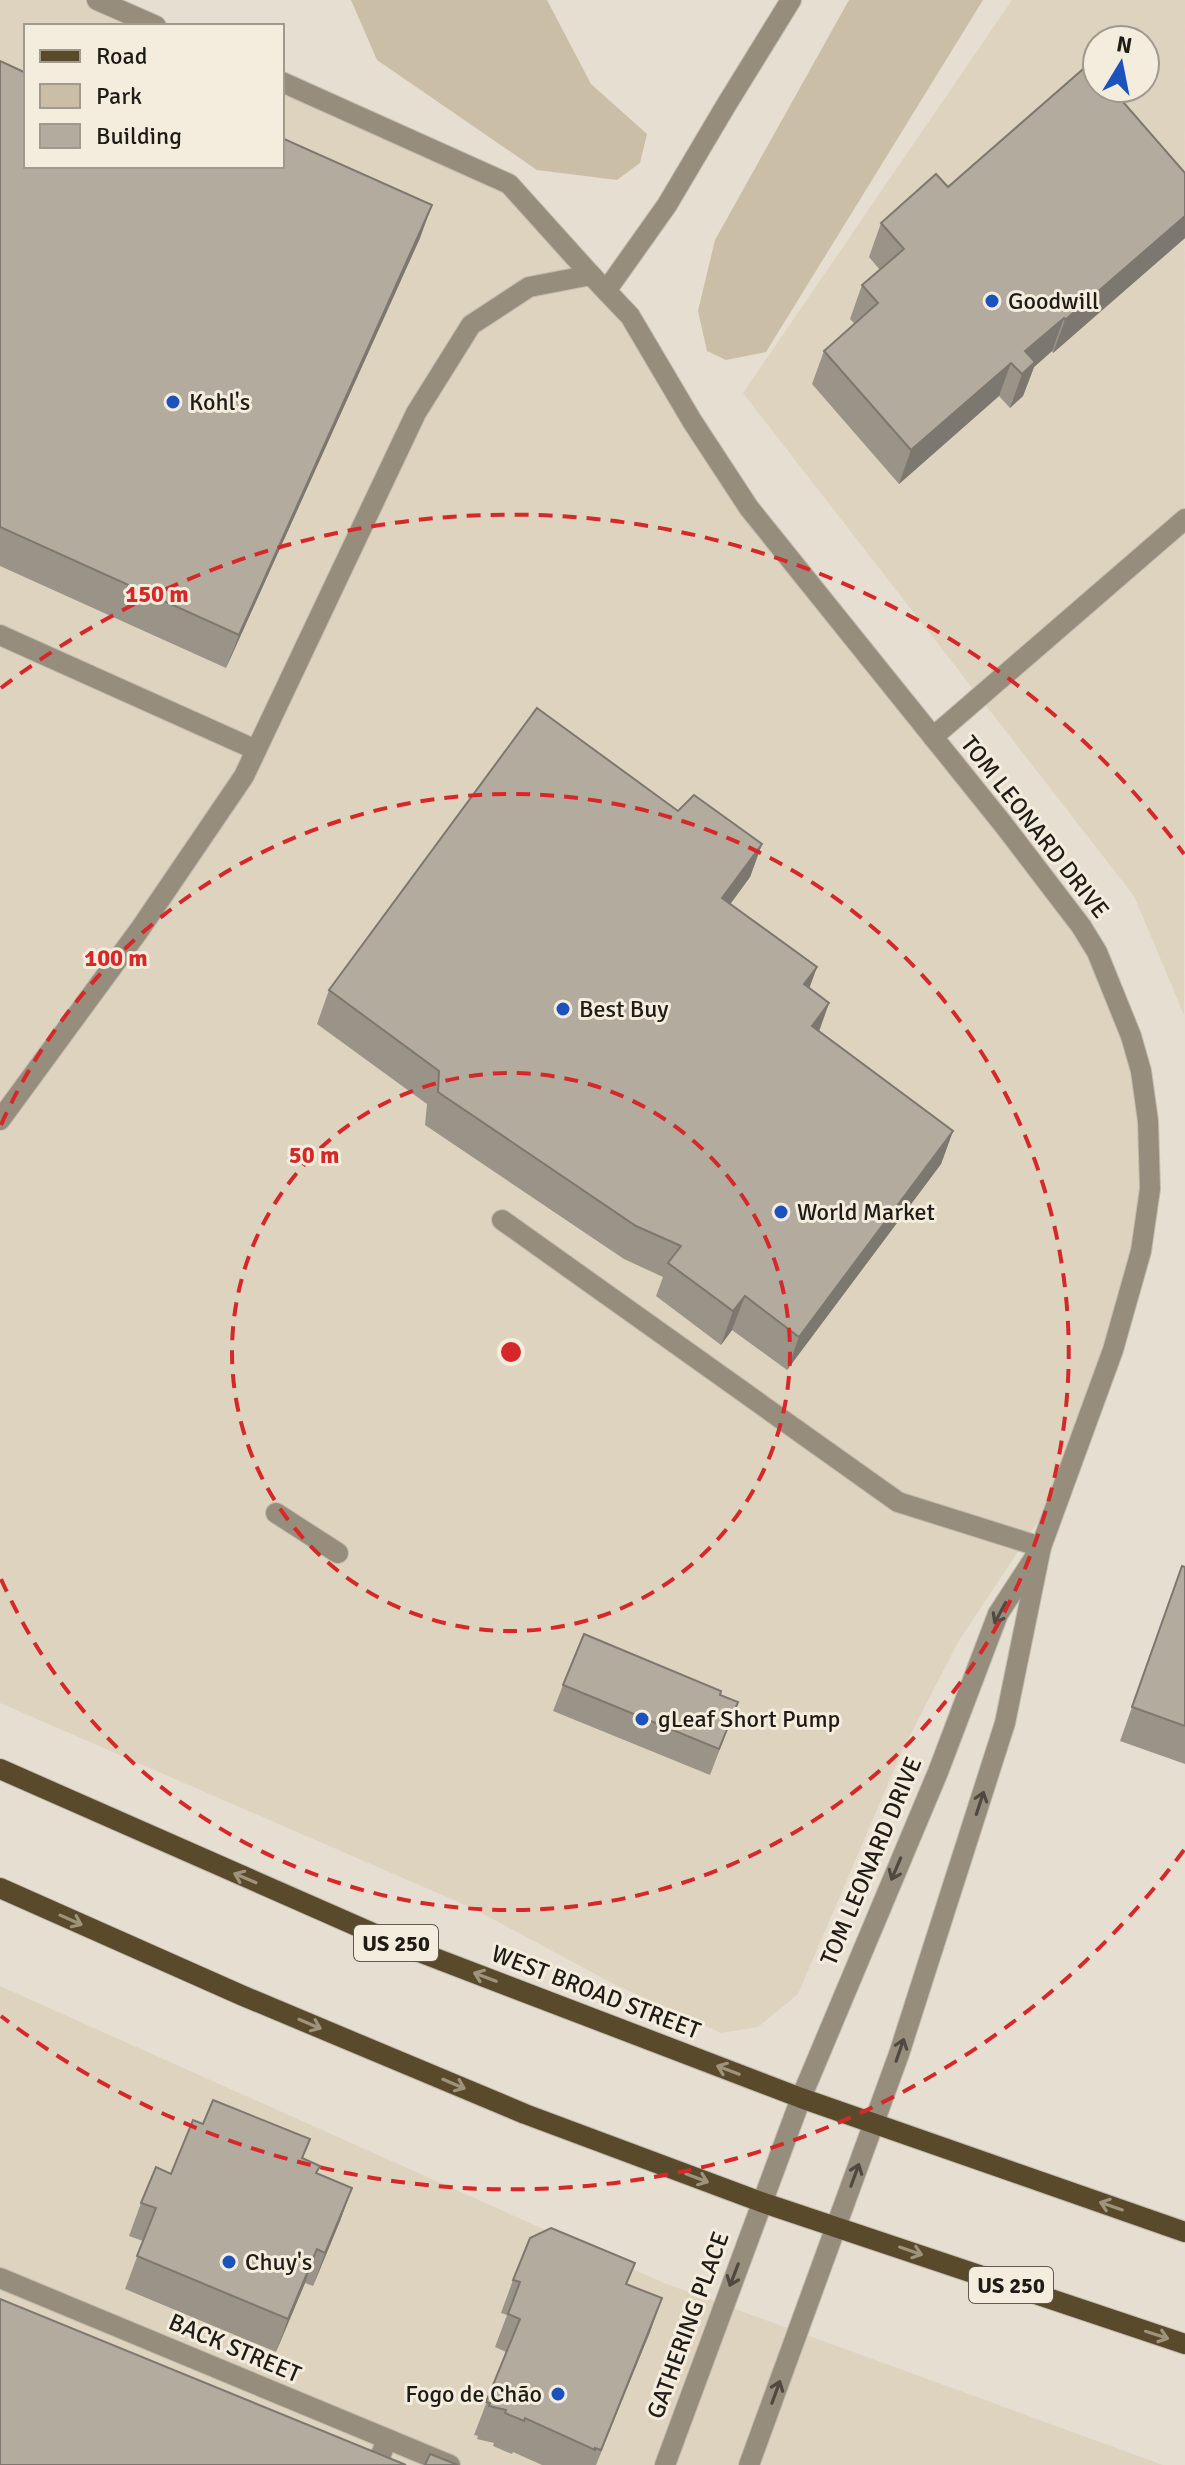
<svg xmlns="http://www.w3.org/2000/svg" width="1185" height="2465" viewBox="0 0 1185 2465" font-family="Signika,sans-serif">
<rect width="100%" height="100%" fill="#e6ded0"/>
<g fill="#ded3bf" fill-rule="evenodd">
<polygon points="0,0 97,0 156,26 26,26 26,166 282,166 282,82 509,184 591,275 692,421 1081,925 1131,1036 1150,1189 1065,1481 958,1642 903,1749 798,1994 758,2027 721,2033 612,1983 472,1908 0,1703"/>
<path d="M1012,0H1185L1184,1015L1134,896L743,393ZM1097,40H1145V88H1097Z"/>
<polygon points="0,1986 664,2283 1163,2465 0,2465"/>
</g>
<g fill="#cbbea6">
<polygon points="351,0 547,0 591,84 647,134 640,163 617,180 537,170 377,60"/>
<polygon points="849,0 983,0 766,352 726,360 707,351 698,311 715,240"/>
</g>
<g fill="none" stroke-linecap="round" stroke-linejoin="round">
<defs>
<g id="lane">
<polyline points="97,0 156,26"/>
<polyline points="282,82 509,184 591,275"/>
<polyline points="606,291 667,205 725,107 791,0"/>
<polyline points="0,635 256,750"/>
<polyline points="933,737 1185,519"/>
<polyline points="0,1120 140,929 244,776 416,413 471,325 529,287 591,275"/>
<polyline points="502,1220 898,1502 1041,1547"/>
<polyline points="276,1513 338,1553"/>
<polyline points="377,2465 387,2439"/>
</g>
<g id="street">
<polyline points="591,275 630,316 692,421 749,508 1003,824 1081,926 1097,952 1131,1036 1141,1071 1148,1121 1150,1189 1141,1251 1113,1350 1041,1547 1005,1723 899,2054 749,2465"/>
<polyline points="0,2278 450,2465"/>
<polyline points="665,2465 801,2098 938,1772 998,1614 1035,1557"/>
</g>
<g id="primary">
<polyline points="0,1769 393,1942 801,2098 1185,2232"/>
<polyline points="0,1888 241,1995 525,2114 761,2202 1185,2344"/>
</g>
</defs>
<use href="#lane" stroke="#c2bbaf" stroke-width="22"/>
<use href="#street" stroke="#c2bbaf" stroke-width="22"/>
<use href="#primary" stroke="#c2bbaf" stroke-width="22"/>
<use href="#lane" stroke="#968d7d" stroke-width="20"/>
<use href="#street" stroke="#968d7d" stroke-width="20"/>
<use href="#primary" stroke="#5a4a2c" stroke-width="20"/>
</g>
<g fill="#9a9388">
<polygon points="0,61 26,166 420,238 226,668 0,566"/>
<polygon points="1185,173 1185,238 1053,353 1052,351 1034,367 1023,396 1010,408 999,396 899,484 812,384 824,351 855,324 850,319 862,285 880,270 869,257 881,223 948,187"/>
<polygon points="678,811 762,844 750,877 730,904 817,967 809,988 829,1003 819,1032 953,1131 941,1164 787,1370 732,1330 721,1345 656,1296 663,1277 624,1259 425,1125 427,1104 317,1024 329,990"/>
<polygon points="1182,1566 1185,1567 1185,1764 1120,1741"/>
<polygon points="563,1685 738,1702 710,1775 553,1711"/>
<polygon points="203,2124 303,2158 317,2173 352,2188 340,2221 313,2286 305,2283 276,2352 125,2289 143,2241 129,2236 141,2203 171,2174"/>
<polygon points="513,2280 627,2284 662,2298 650,2332 596,2465 542,2465 513,2452 512,2454 493,2446 494,2443 477,2439 478,2436 474,2435 506,2352 495,2347 507,2315 501,2313"/>
</g>
<g fill="#7d786f">
<polygon points="432,205 420,238 226,668 239,635"/>
<polygon points="1185,216 1185,238 1053,353 1065,320"/>
<polygon points="1064,318 1052,351 1034,367 1023,396 1010,408 1022,374 1025,351"/>
<polygon points="1011,363 999,396 899,484 911,450"/>
<polygon points="762,844 750,877 710,932 722,898"/>
<polygon points="817,967 805,1000 804,984"/>
<polygon points="829,1003 817,1036 812,1026"/>
<polygon points="953,1131 941,1164 787,1370 799,1337"/>
<polygon points="745,1296 732,1330 721,1345 733,1311"/>
<polygon points="352,2188 340,2221 313,2286 325,2253"/>
<polygon points="317,2249 305,2283 276,2352 288,2319"/>
<polygon points="662,2298 650,2332 595,2465 601,2450"/>
</g>
<g fill="#b3ab9e" stroke="#7d786f" stroke-width="2">
<polygon points="0,61 26,73 26,166 282,166 282,138 432,205 239,635 0,527"/>
<polygon points="1090,63 1097,72 1097,88 1111,88 1185,173 1185,216 1065,320 1064,318 1025,351 1035,362 1022,374 1011,363 911,450 824,351 878,303 862,285 904,249 881,223 936,174 948,187"/>
<polygon points="537,708 678,811 694,795 762,844 722,898 817,967 804,984 829,1003 812,1026 953,1131 799,1337 745,1296 733,1311 668,1263 681,1246 636,1226 438,1092 439,1071 329,990"/>
<polygon points="1182,1566 1185,1567 1185,1726 1132,1707"/>
<polygon points="584,1634 721,1691 720,1695 738,1702 719,1749 563,1685"/>
<polygon points="213,2100 310,2139 302,2158 320,2166 316,2173 352,2188 325,2253 317,2249 288,2319 137,2256 156,2208 141,2203 156,2167 171,2174 193,2120 203,2124"/>
<polygon points="551,2228 635,2263 626,2284 662,2298 601,2450 595,2448 595,2450 525,2418 524,2421 505,2413 506,2410 489,2406 490,2403 486,2402 520,2319 508,2314 520,2282 513,2280 530,2238"/>
<polygon points="0,2299 406,2465 0,2465"/>
<polygon points="430,2454 458,2465 425,2465"/>
</g>
<defs><path id="oneway-shaft" d="M-6 0H5M1.5-3L5.5 0L1.5 3" fill="none" stroke-width="1.6" stroke-linecap="round" stroke-linejoin="round" transform="scale(2)"/></defs>
<g stroke="#4f4940">
<use href="#oneway-shaft" transform="translate(1000 1613) rotate(118)"/>
<use href="#oneway-shaft" transform="translate(980 1803) rotate(-72)"/>
<use href="#oneway-shaft" transform="translate(896 1869) rotate(113)"/>
<use href="#oneway-shaft" transform="translate(900 2050) rotate(-71)"/>
<use href="#oneway-shaft" transform="translate(855 2175) rotate(-70)"/>
<use href="#oneway-shaft" transform="translate(734 2275) rotate(111)"/>
<use href="#oneway-shaft" transform="translate(776 2392) rotate(-70)"/>
</g>
<g stroke="#9f937c">
<use href="#oneway-shaft" transform="translate(245 1878) rotate(-157)"/>
<use href="#oneway-shaft" transform="translate(71 1920) rotate(24)"/>
<use href="#oneway-shaft" transform="translate(485 1977) rotate(-159)"/>
<use href="#oneway-shaft" transform="translate(310 2024) rotate(23)"/>
<use href="#oneway-shaft" transform="translate(728 2070) rotate(-159)"/>
<use href="#oneway-shaft" transform="translate(454 2084) rotate(23)"/>
<use href="#oneway-shaft" transform="translate(697 2178) rotate(21)"/>
<use href="#oneway-shaft" transform="translate(1111 2206) rotate(-161)"/>
<use href="#oneway-shaft" transform="translate(911 2251) rotate(19)"/>
<use href="#oneway-shaft" transform="translate(1157 2335) rotate(18)"/>
</g>
<g fill="none" stroke="#d62828" stroke-width="4" stroke-dasharray="14 10">
<circle cx="511" cy="1352" r="279"/>
<path d="M1 1125A558 558 0 1 1 1 1579"/>
<path d="M1184 1850A837 837 0 0 1 1 2016M1 688A837 837 0 0 1 1184 854"/>
</g>
<g fill="#1b52be" stroke="#f4ecdd" stroke-width="3">
<circle cx="992" cy="301" r="8"/>
<circle cx="173" cy="402" r="8"/>
<circle cx="563" cy="1009" r="8"/>
<circle cx="781" cy="1212" r="8"/>
<circle cx="642" cy="1719" r="8"/>
<circle cx="229" cy="2262" r="8"/>
<circle cx="558" cy="2394" r="8"/>
</g>
<g text-anchor="middle" dominant-baseline="central" stroke-width="6" stroke-linejoin="round" paint-order="stroke">
<g fill="#f4ecdd" stroke="#5f5a52" stroke-width="2">
<rect x="354" y="1925" width="84" height="36" rx="6"/>
<rect x="969" y="2267" width="84" height="36" rx="6"/>
</g>
<g font-size="22" font-weight="bold" fill="#1f1c17">
<text x="396" y="1943">US 250</text>
<text x="1011" y="2285">US 250</text>
</g>
<g font-size="24" fill="#1f1c17" stroke="#f4ecdd" text-anchor="start">
<text x="1008" y="301">Goodwill</text>
<text x="189" y="402">Kohl's</text>
<text x="579" y="1009">Best Buy</text>
<text x="797" y="1212">World Market</text>
<text x="658" y="1719">gLeaf Short Pump</text>
<text x="245" y="2262">Chuy's</text>
<text x="542" y="2394" text-anchor="end">Fogo de Chão</text>
</g>
<g font-size="24" fill="#1f1c17" stroke="#f4ecdd">
<text transform="translate(1035 827) rotate(52)">TOM LEONARD DRIVE</text>
<text transform="translate(871 1861) rotate(-67)">TOM LEONARD DRIVE</text>
<text transform="translate(596 1992) rotate(21)">WEST BROAD STREET</text>
<text transform="translate(688 2325) rotate(-70)">GATHERING PLACE</text>
<text transform="translate(235 2348) rotate(23)">BACK STREET</text>
</g>
</g>
<circle cx="511" cy="1352" r="12" fill="#d62828" stroke="#f4ecdd" stroke-width="4"/>
<g font-size="24" text-anchor="middle" font-weight="bold" fill="#d62828" stroke="#f4ecdd" stroke-width="6" stroke-linejoin="round" paint-order="stroke">
<text x="157" y="602">150 m</text>
<text x="116" y="966">100 m</text>
<text x="314" y="1163">50 m</text>
</g>
<rect x="24" y="24" width="260" height="144" fill="#f4ecdd" stroke="#9f998e" stroke-width="2"/>
<rect x="40" y="50" width="40" height="12" fill="#5a4a2c" stroke="#9f998e" stroke-width="2"/>
<text x="96" y="64" font-size="24" fill="#1f1c17">Road</text>
<rect x="40" y="84" width="40" height="24" fill="#cbbea6" stroke="#9f998e" stroke-width="2"/>
<text x="96" y="104" font-size="24" fill="#1f1c17">Park</text>
<rect x="40" y="124" width="40" height="24" fill="#b3ab9e" stroke="#9f998e" stroke-width="2"/>
<text x="96" y="144" font-size="24" fill="#1f1c17">Building</text>
<g transform="translate(1121 64) rotate(10)"><circle r="38" fill="#f4ecdd" stroke="#9f998e" stroke-width="2"/>
<path d="M0-6L14 30L0 20L-14 30Z" fill="#1b52be"/>
<text y="-12" font-size="22" font-weight="bold" text-anchor="middle" fill="#1f1c17">N</text>
</g>
</svg>
